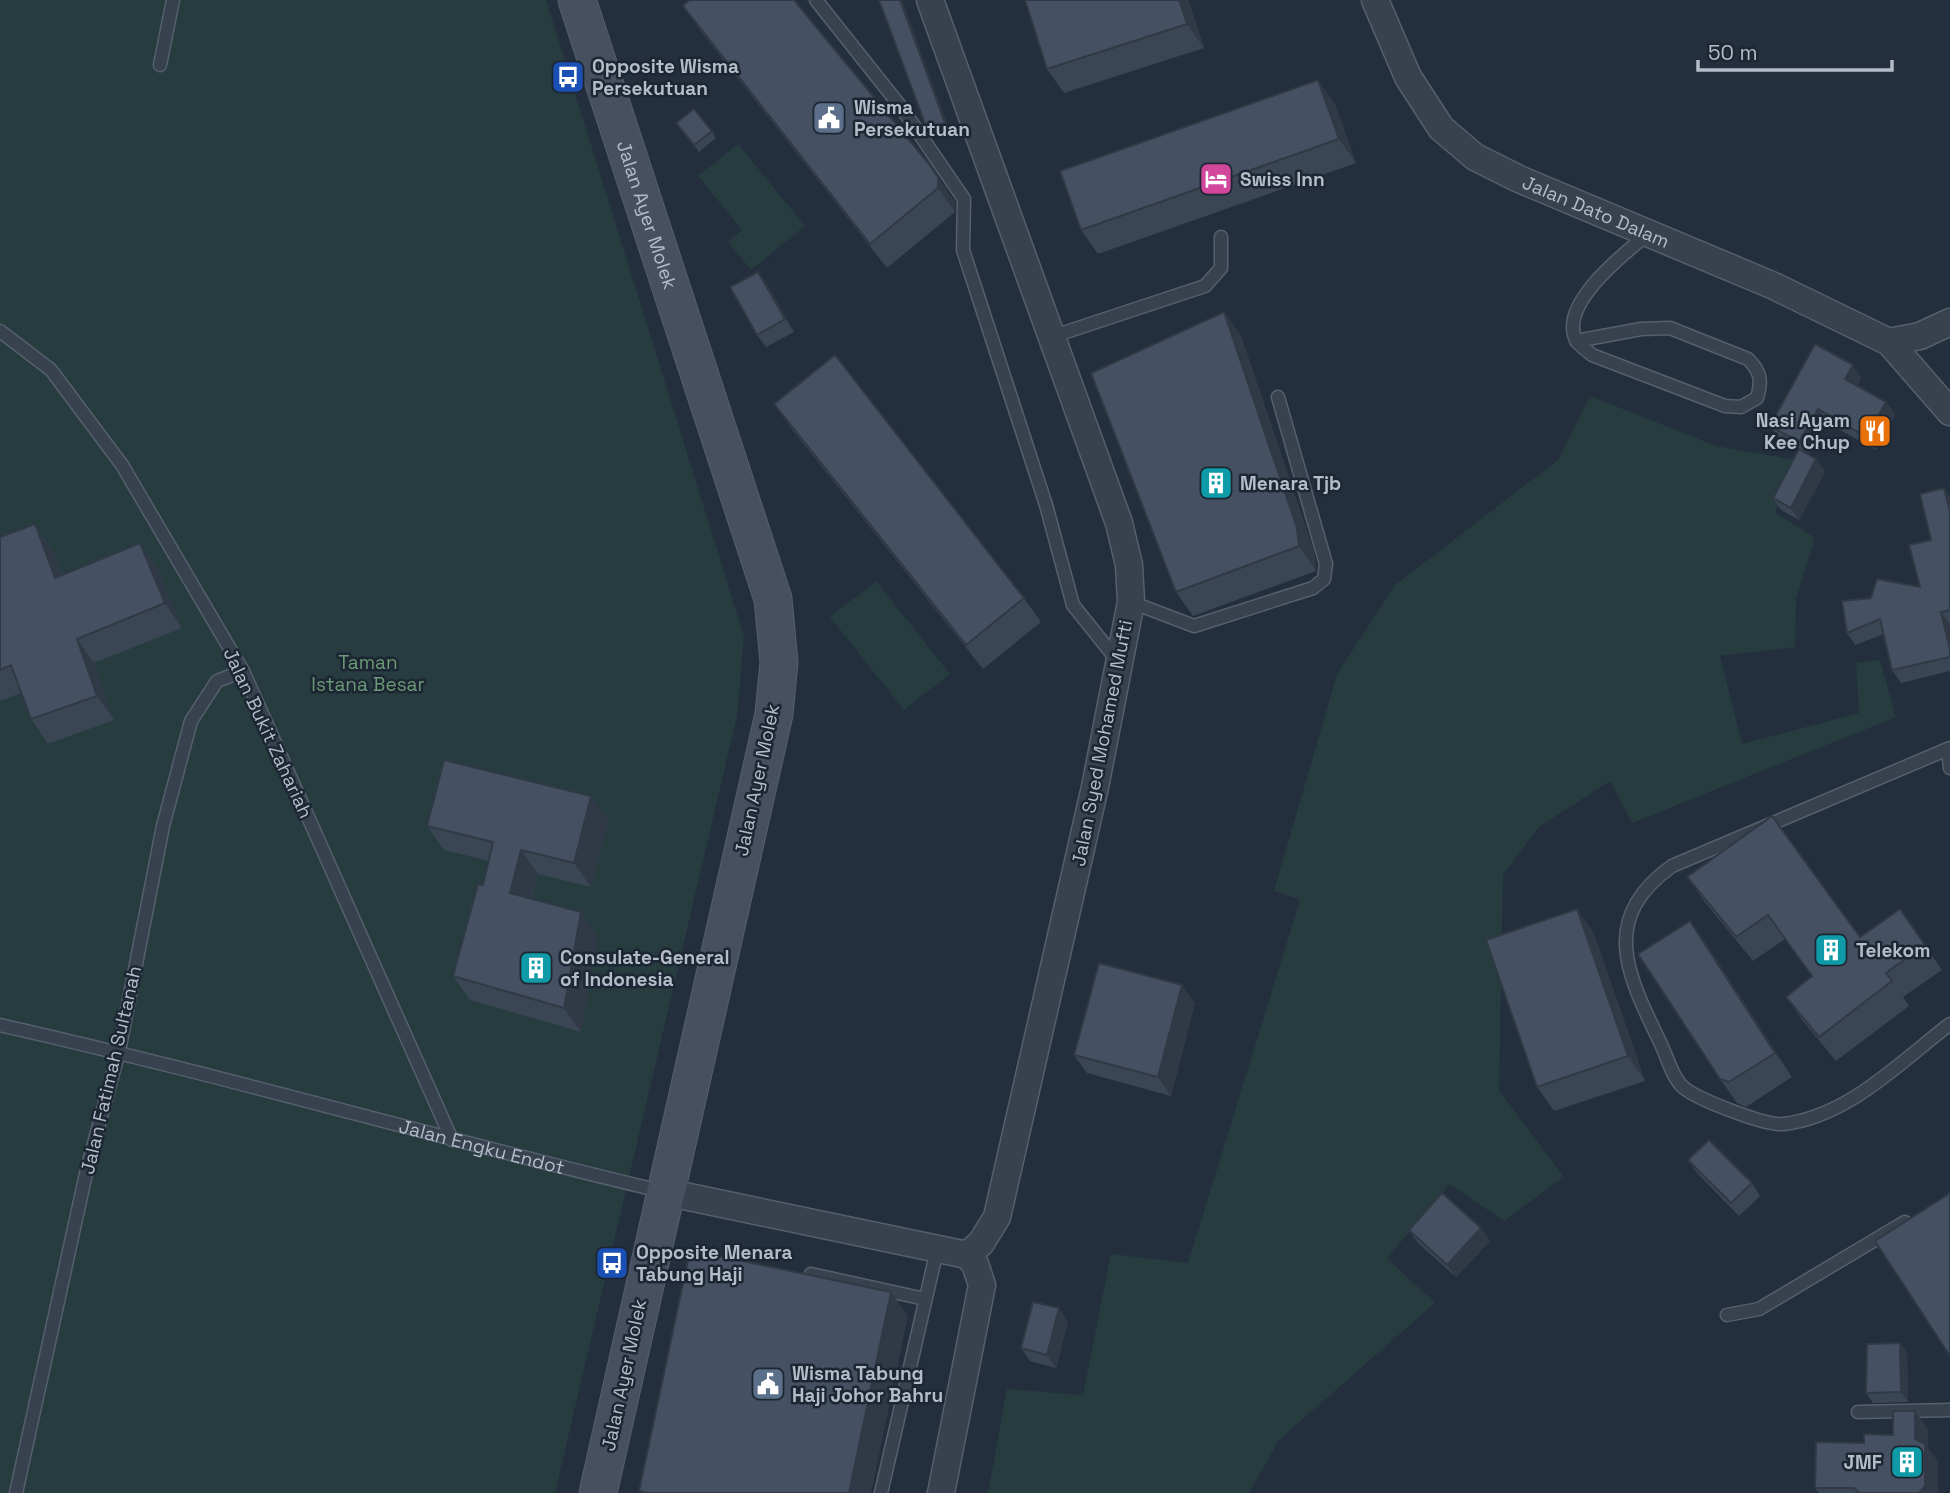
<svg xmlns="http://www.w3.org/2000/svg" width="1950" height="1493" viewBox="0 0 1950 1493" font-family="'Space Grotesk',sans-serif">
<rect width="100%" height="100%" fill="#242f3e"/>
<g fill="#263c3f">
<polygon points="0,0 546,0 744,636 737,716 555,1493 0,1493"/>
<polygon points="738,144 805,226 751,270 728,242 742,230 698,176"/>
<polygon points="1590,396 1716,446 1801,461 1775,512 1815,538 1796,598 1795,647 1720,656 1742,744 1859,713 1856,663 1880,660 1896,717 1632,823 1610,781 1539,827 1503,874 1499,1090 1564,1177 1504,1221 1450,1184 1387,1258 1435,1303 1279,1440 1249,1493 988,1493 1007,1389 1083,1395 1111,1254 1188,1263 1300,900 1274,891 1337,674 1395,585 1558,460"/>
<polygon points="876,581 950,674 904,710 830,617"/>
</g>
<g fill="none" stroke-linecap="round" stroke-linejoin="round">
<defs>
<g id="service">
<polyline points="816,0 901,107 964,199 963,250 1046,505 1073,605 1117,660"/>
<polyline points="160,65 173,0"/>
<polyline points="0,331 51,370 122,465 243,671 452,1140"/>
<polyline points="1051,337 1205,286 1221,268 1221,237"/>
<path d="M1576,341L1641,329L1670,328L1748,359C1761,372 1762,381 1757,398L1741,407L1725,406L1592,355C1588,351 1579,346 1576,340C1558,304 1626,252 1649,233"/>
<polyline points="1131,602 1194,626 1313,588 1324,579 1326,564 1278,397"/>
<path d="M1950,748L1672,866C1599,918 1627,974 1659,1040C1666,1053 1672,1078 1683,1087C1696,1099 1766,1126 1783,1124C1848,1117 1900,1062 1950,1024"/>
<polyline points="1948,749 1950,768"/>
<path id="s1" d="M0,1025C222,1075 440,1139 661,1191"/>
<polyline points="811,1274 925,1299"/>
<polyline points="1727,1315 1759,1309 1905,1222"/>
<polyline points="1858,1412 1950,1410"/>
<polyline points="16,1493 87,1169 119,1051 163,826 191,721 217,681 243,671"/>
<polyline points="881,1493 937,1250"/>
</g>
<g id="minor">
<polyline points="930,0 1119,523 1129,565 1131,602 1095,787 997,1217 981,1243 967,1255"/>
<path id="s2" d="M1375,0L1408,77L1441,128L1475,157L1519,179L1774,286L1889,342L1950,412"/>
<polyline points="1889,342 1920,336 1950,322"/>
<polyline points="665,1192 967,1255"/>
<polyline points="941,1493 982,1285 975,1264 967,1255"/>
</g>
<g id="secondary">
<path id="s3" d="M577,0L773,599L779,662L774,714L598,1493"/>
</g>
</defs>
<use href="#service" stroke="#565f6c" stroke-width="15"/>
<use href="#minor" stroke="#565f6c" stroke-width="29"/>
<use href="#secondary" stroke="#565f6c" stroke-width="39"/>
<use href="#service" stroke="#38414e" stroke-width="12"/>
<use href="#minor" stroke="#38414e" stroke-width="26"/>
<use href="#secondary" stroke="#465061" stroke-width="37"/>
</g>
<g fill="#3b4654">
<polygon points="794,0 955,202 955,212 887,268 700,30 683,6"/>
<polygon points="879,0 949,129 931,135 927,129"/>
<polygon points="1025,0 1188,0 1204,48 1064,93 1047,69"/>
<polygon points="1335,104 1356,163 1098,254 1081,230"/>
<polygon points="681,130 712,131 716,138 699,152"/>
<polygon points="758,272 767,284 794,332 766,347 757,335"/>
<polygon points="1224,312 1241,336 1314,552 1316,571 1193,616 1176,592"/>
<polygon points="1861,378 1857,386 1886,402 1895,414 1876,450 1826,422 1808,455 1816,459 1825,472 1799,520 1781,510 1773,498 1799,449 1779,438 1770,426"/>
<polygon points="774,404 1024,598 1041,622 983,669 791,428"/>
<polygon points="1944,488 1950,497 1950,671 1901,683 1892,670 1884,634 1855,645 1847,633 1871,598 1920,587"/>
<polygon points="0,537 52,549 62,575 140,543 157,568 182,628 94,663 114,720 48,744 31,719 21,693 0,701"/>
<polygon points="608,820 591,887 538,874 532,899 598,936 581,1032 470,1000 453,976 483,885 489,861 444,850 427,826"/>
<polygon points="1687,877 1860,937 1900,909 1942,970 1903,997 1909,1006 1836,1061 1803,1021 1786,997 1812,976 1785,939 1753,961 1704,901"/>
<polygon points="1577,909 1594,934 1645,1081 1554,1111 1537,1087"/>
<polygon points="1707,945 1792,1077 1746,1107 1737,1103 1720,1079"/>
<polygon points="1195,1003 1171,1096 1087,1073 1074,1055"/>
<polygon points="1688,1160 1752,1183 1760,1196 1739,1216 1697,1173"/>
<polygon points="1481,1228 1490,1241 1456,1277 1417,1242 1409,1230"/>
<polygon points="1068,1321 1056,1368 1030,1361 1021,1348"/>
<polygon points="1900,1343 1907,1353 1908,1402 1873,1403 1866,1393"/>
<polygon points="1915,1411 1928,1430 1928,1448 1938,1462 1938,1493 1819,1493 1815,1488 1864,1443 1893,1435"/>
</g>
<g fill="#303945">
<polygon points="900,0 902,0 949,129 945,123"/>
<polygon points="1179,0 1188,0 1204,48 1187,24"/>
<polygon points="1318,80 1335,104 1356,163 1339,139"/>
<polygon points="929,164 955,202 955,212 938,188"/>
<polygon points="758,272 767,284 794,332 785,319"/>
<polygon points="1224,312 1241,336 1314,552 1316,571 1299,546"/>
<polygon points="1853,365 1861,378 1854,391 1845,379"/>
<polygon points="1886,402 1895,414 1876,450 1867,437"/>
<polygon points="1818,409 1826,422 1808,455 1799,442"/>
<polygon points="1816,459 1825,472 1799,520 1791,508"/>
<polygon points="1944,488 1950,497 1950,512"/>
<polygon points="35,524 52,549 72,602 55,578"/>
<polygon points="140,543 157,568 182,628 165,603"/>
<polygon points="1941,612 1950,625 1950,650"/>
<polygon points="77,639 94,663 114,720 97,696"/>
<polygon points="591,796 608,820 591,887 574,863"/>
<polygon points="521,850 538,874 527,917 510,893"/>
<polygon points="1577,909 1594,934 1645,1081 1628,1056"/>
<polygon points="581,912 598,936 581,1032 564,1008"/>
<polygon points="1690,921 1707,945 1792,1077 1775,1053"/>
<polygon points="1182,985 1195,1003 1171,1096 1158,1077"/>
<polygon points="1481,1228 1490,1241 1456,1277 1447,1265"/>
<polygon points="891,1292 908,1316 871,1493 849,1493"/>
<polygon points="1059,1308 1068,1321 1056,1368 1047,1355"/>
<polygon points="1900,1343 1907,1353 1908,1402 1901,1392"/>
<polygon points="1915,1411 1928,1430 1928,1448 1938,1462 1938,1493 1919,1493 1915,1439"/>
</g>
<g fill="#455162" stroke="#303945" stroke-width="2">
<polygon points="689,0 794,0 929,164 938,177 938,188 870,244 683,6"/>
<polygon points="879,0 900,0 945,123 927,129"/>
<polygon points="1025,0 1179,0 1187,24 1047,69"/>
<polygon points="1318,80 1339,139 1081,230 1060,171"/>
<polygon points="694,109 712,131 694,145 676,123"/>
<polygon points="758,272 785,319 757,335 730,287"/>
<polygon points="1224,312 1297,528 1299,546 1176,592 1091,373"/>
<polygon points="1815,344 1853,365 1845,379 1886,402 1867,437 1818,409 1799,442 1770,426"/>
<polygon points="835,355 1024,598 966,645 774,404"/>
<polygon points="1799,449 1816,459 1791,508 1773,498"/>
<polygon points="1944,488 1950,512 1950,610 1941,612 1950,650 1950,657 1892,670 1880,619 1847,633 1842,601 1871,598 1877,579 1920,587 1909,545 1931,540 1920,494"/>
<polygon points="35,524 55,578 140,543 165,603 77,639 97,696 31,719 11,665 0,670 0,537"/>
<polygon points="444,760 591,796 574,863 521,850 510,893 581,912 564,1008 453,976 478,884 483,885 493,842 427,826"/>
<polygon points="1772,816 1860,937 1900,909 1925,945 1886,973 1892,981 1819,1037 1786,997 1812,976 1768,915 1736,937 1687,877"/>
<polygon points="1577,909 1628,1056 1537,1087 1486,940"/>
<polygon points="1690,921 1775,1053 1729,1082 1720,1079 1638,954"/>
<polygon points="1099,963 1182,985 1158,1077 1074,1055"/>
<polygon points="1709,1140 1752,1183 1731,1203 1688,1160"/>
<polygon points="1442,1193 1481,1228 1447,1265 1409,1230"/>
<polygon points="1950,1193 1950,1356 1875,1241"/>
<polygon points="690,1250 891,1292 849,1493 648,1493 639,1491"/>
<polygon points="1033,1302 1059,1308 1047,1355 1021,1348"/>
<polygon points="1900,1343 1901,1392 1866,1393 1867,1344"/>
<polygon points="1893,1411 1915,1411 1915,1439 1925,1444 1925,1486 1919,1493 1860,1493 1854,1488 1815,1488 1816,1442 1864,1443 1864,1434 1893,1435"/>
</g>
<defs>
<symbol id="bus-square" viewBox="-11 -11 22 22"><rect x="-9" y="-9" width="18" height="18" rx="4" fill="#1a4fb4" stroke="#1d2633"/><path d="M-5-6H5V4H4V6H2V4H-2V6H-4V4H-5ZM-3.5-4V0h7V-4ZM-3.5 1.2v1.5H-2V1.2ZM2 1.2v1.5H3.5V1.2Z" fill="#fff"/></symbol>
<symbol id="civic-square" viewBox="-11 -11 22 22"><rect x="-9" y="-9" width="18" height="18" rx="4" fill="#5c6f8a" stroke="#1d2633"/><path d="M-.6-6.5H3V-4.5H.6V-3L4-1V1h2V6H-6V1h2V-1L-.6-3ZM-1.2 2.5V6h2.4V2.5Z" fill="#fff"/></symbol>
<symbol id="hotel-square" viewBox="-11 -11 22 22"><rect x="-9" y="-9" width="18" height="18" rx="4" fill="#d1479c" stroke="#1d2633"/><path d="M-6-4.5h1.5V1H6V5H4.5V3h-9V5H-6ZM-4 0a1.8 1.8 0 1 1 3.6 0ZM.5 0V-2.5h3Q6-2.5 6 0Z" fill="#fff"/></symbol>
<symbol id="restaurant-square" viewBox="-11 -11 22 22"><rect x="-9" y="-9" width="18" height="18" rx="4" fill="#e8710a" stroke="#1d2633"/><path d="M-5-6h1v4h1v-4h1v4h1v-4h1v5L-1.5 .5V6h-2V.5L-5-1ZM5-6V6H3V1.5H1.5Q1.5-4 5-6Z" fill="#fff"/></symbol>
<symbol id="building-square" viewBox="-11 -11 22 22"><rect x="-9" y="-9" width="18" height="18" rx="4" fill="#0f9aa8" stroke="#1d2633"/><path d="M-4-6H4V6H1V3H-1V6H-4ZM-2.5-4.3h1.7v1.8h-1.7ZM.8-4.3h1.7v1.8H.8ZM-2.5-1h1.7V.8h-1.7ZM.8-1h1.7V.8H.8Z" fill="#fff"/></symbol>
</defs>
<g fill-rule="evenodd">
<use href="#bus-square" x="549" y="58" width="38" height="38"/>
<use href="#civic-square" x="810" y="99" width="38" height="38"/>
<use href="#hotel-square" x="1197" y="160" width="38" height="38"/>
<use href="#restaurant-square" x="1856" y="412" width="38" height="38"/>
<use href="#building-square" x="1197" y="464" width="38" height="38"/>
<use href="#building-square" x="1812" y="931" width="38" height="38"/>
<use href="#building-square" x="517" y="949" width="38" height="38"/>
<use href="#bus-square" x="593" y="1244" width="38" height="38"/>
<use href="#civic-square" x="749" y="1365" width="38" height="38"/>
<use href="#building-square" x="1888" y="1443" width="38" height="38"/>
</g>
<g text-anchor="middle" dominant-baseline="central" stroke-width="5" stroke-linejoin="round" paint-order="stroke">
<g font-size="19" font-weight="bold" fill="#b4bcc9" stroke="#1d2633" text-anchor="start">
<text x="592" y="66">Opposite Wisma<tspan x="592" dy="22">Persekutuan</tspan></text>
<text x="854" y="107">Wisma<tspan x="854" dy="22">Persekutuan</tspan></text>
<text x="1240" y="179">Swiss Inn</text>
<text x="1850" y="420" text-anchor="end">Nasi Ayam<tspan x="1850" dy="22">Kee Chup</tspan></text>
<text x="1240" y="483">Menara Tjb</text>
<text x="1856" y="950">Telekom</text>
<text x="560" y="957">Consulate-General<tspan x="560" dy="22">of Indonesia</tspan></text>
<text x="636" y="1252">Opposite Menara<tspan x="636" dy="22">Tabung Haji</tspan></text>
<text x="792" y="1373">Wisma Tabung<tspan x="792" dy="22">Haji Johor Bahru</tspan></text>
<text x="1882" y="1462" text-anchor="end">JMF</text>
</g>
<g font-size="19" fill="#b4bcc9" stroke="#1d2633">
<text stroke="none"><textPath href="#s2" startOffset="322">Jalan Dato Dalam</textPath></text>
<text stroke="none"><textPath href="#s3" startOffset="226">Jalan Ayer Molek</textPath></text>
<text transform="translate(268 733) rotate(65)">Jalan Bukit Zahariah</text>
<text transform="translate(1102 743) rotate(-79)">Jalan Syed Mohamed Mufti</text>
<text transform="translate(757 780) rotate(-78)">Jalan Ayer Molek</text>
<text transform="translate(111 1070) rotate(-77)">Jalan Fatimah Sultanah</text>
<text stroke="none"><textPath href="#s1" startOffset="497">Jalan Engku Endot</textPath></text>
<text transform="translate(624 1375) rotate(-78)">Jalan Ayer Molek</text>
</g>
<g font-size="19" fill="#6b9a76" stroke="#1d2633">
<text x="368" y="662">Taman<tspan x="368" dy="22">Istana Besar</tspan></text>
</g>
</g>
<path d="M1698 60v10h194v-10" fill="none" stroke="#b4bcc9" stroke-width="3.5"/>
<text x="1708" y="60" font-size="21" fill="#b4bcc9" stroke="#1d2633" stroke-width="5" paint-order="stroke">50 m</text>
</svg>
